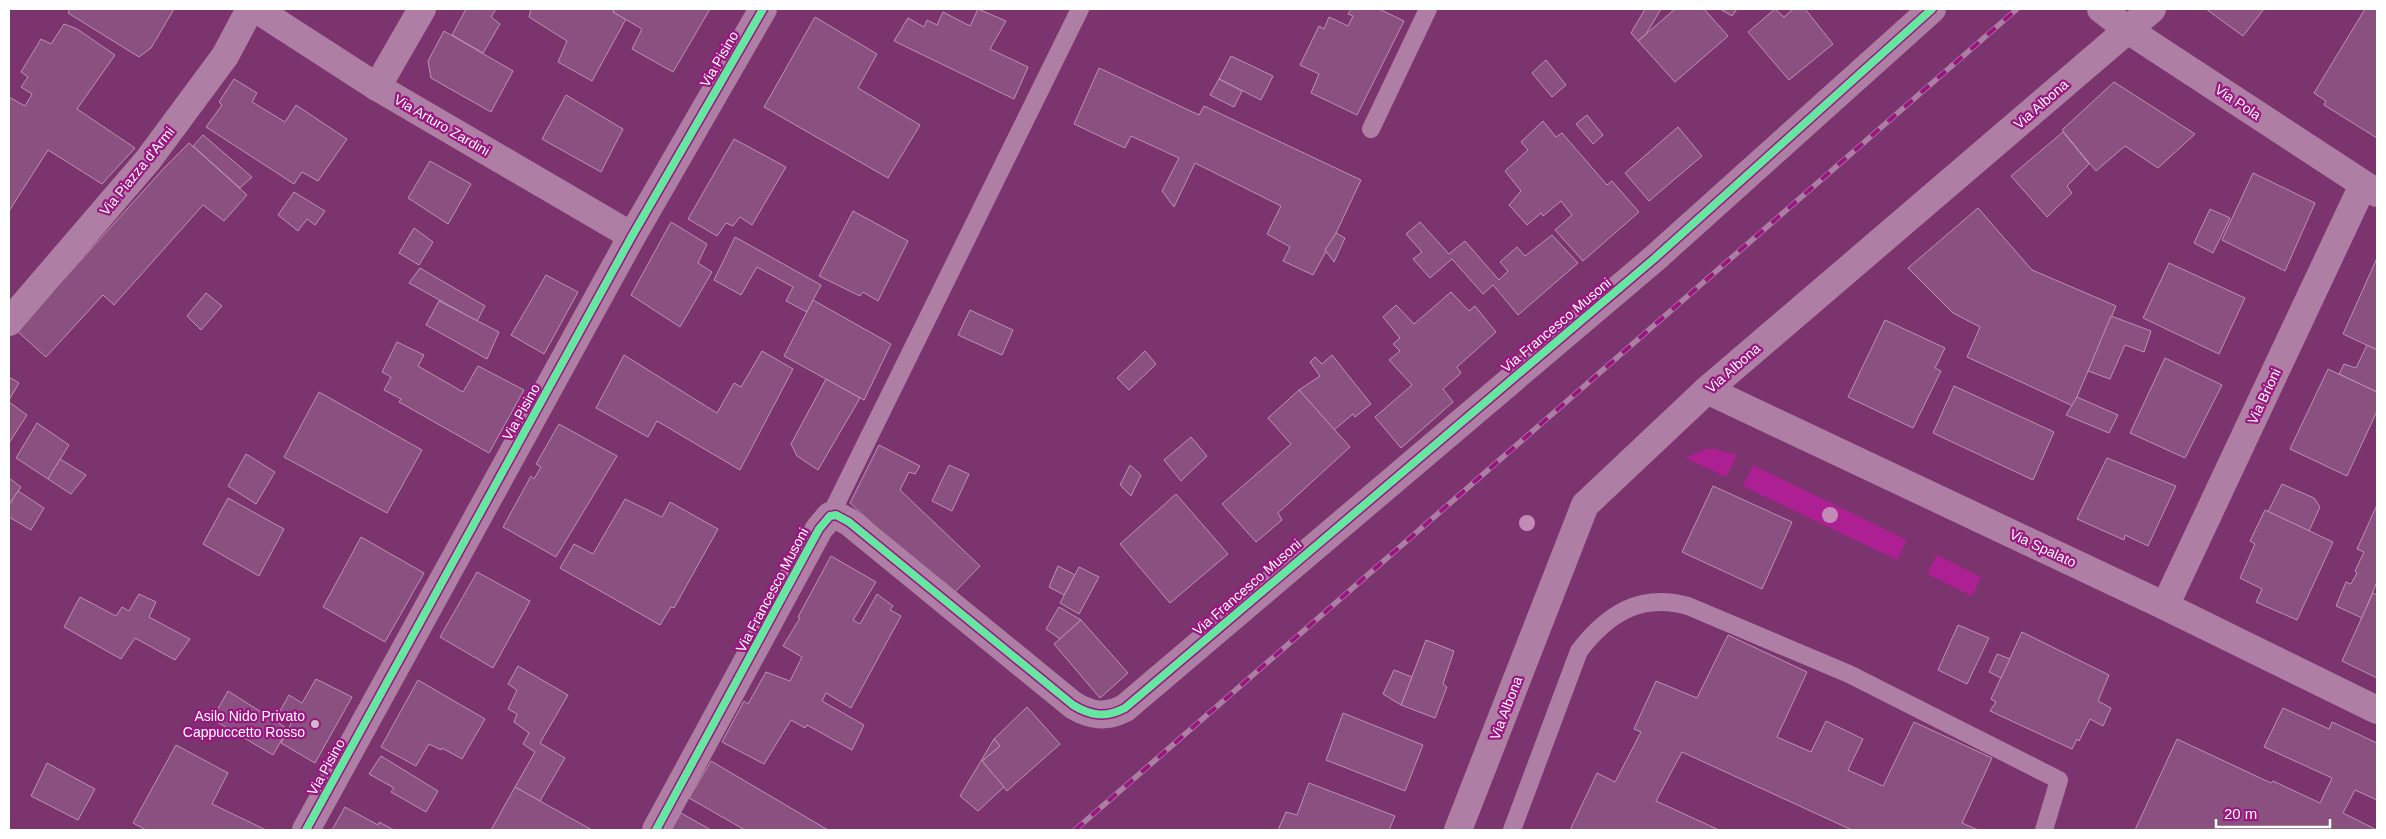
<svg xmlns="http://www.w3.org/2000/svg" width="2386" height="839" viewBox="0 0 2386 839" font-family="Helvetica,sans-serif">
<rect width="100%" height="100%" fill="#7c346e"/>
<g fill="#ac2093">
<polygon points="1705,449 1715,449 1737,455 1726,477 1685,458"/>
<polygon points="1753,465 1907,540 1897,560 1743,486"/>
<polygon points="1937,555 1981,577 1972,596 1927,574"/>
</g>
<g fill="#8a5180" stroke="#bb92b3">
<polygon points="70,9 174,9 151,48 139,57 68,13"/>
<polygon points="466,9 496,9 491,17 500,24 483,53 452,35"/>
<polygon points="531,9 615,9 613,12 626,19 592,81 558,62 567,41 529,17"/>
<polygon points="615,9 710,9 673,72 632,49 642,29 613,12"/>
<polygon points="978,9 1006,21 990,49 1028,67 1014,99 894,41 908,18 924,27 927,20 937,25 943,12 970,26"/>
<polygon points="1351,9 1379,9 1404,21 1357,115 1311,93 1319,74 1300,65 1319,26 1324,29 1329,17 1348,26 1353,16 1348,14"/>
<polygon points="1645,9 1661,9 1646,34 1638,41 1631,33"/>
<polygon points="1675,9 1704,9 1728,36 1675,82 1638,41"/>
<polygon points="1720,9 1737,9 1732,16"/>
<polygon points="1775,9 1784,17 1793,9 1805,9 1833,44 1789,80 1748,32"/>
<polygon points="2206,9 2264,9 2243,36"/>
<polygon points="2365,9 2377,9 2377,138 2324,105 2326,101 2314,93"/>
<polygon points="815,17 877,54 858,88 920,125 888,178 764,107"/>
<polygon points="64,24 77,29 115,55 77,109 135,148 102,184 48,150 9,211 9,97 25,106 32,94 21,87 28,77 21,72 41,39 51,44"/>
<polygon points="444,31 513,71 491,112 431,78 428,61"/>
<polygon points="1231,56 1273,76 1261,100 1219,79"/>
<polygon points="1546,60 1566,85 1552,97 1532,73"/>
<polygon points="1099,68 1199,115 1204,106 1361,180 1336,233 1313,275 1283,261 1290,247 1267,234 1281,206 1195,163 1174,207 1162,191 1179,158 1131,136 1125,148 1074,124"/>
<polygon points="234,79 257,93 252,102 285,122 296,105 347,139 318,181 302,172 294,184 206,127 222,105 219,102"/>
<polygon points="1219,79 1242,91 1234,107 1210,95"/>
<polygon points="2114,82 2195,134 2158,168 2125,146 2096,171 2062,130"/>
<polygon points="566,95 623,129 601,172 542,139"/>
<polygon points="1587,115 1603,135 1593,144 1576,124"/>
<polygon points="1543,121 1556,137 1562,133 1607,185 1612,181 1639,212 1583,261 1555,230 1572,215 1561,201 1543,216 1541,213 1527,225 1509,205 1521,191 1505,171 1528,150 1521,142"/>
<polygon points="1678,127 1702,156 1649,201 1625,173"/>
<polygon points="2063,132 2089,164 2067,186 2072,193 2047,217 2011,176"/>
<polygon points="203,135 252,177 240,188 193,146"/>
<polygon points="734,139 786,167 752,225 740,217 733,226 726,223 717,236 688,219"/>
<polygon points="189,143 247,195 224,221 203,205 114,305 103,295 46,357 17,331 164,168"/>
<polygon points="430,161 471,184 448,224 408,198"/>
<polygon points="2253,173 2315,203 2285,271 2222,240"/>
<polygon points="294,192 325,211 315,225 307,219 298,231 278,215"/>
<polygon points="1978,208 2032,270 2116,306 2073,406 1967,357 1980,327 1953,313 1908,268"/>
<polygon points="2210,209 2230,218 2213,253 2194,243"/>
<polygon points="853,211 908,241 878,301 863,292 860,296 819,276"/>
<polygon points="671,222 707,244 698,263 712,272 680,327 631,295"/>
<polygon points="1420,222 1449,254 1465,241 1499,280 1508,271 1500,262 1517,247 1525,256 1552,235 1578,263 1518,315 1493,285 1483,294 1452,259 1430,278 1413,259 1422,252 1406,234"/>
<polygon points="414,228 433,242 419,265 399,253"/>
<polygon points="1336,233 1345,238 1334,262 1325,250"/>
<polygon points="735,237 821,285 807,312 786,301 793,287 757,267 741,295 714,280"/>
<polygon points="2377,258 2377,350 2343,334"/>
<polygon points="2169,263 2245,298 2219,354 2143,318"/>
<polygon points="420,268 485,306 477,321 409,283"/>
<polygon points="546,275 578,292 544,354 511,335"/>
<polygon points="1451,292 1469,311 1475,306 1496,332 1457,367 1461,373 1443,389 1453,402 1401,448 1375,417 1412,385 1389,360 1400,351 1393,344 1400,338 1383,317 1396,305 1414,324"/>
<polygon points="206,293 222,306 201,330 187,316"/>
<polygon points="813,300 891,344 864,400 784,356"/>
<polygon points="439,301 499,332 487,359 426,325"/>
<polygon points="970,310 1013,330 1002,355 958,335"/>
<polygon points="2111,316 2151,331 2144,352 2125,345 2110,379 2088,371"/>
<polygon points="1885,320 1945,348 1935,368 1941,371 1913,428 1848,397"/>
<polygon points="397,342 424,355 418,366 463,392 478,366 524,390 489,453 399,402 401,399 384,390 391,377 382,372"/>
<polygon points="2367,345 2377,350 2377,392 2339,374 2344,364 2356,368"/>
<polygon points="762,351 793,369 740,470 657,421 648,437 596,408 624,355 717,413 734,383 741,387"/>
<polygon points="1145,351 1156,364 1129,390 1117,378"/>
<polygon points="1332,355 1371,404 1355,417 1353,414 1334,430 1299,390 1320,376 1310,362 1315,357 1322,364"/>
<polygon points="2165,358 2222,385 2185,458 2130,433"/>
<polygon points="2328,369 2377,392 2377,411 2347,476 2290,449"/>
<polygon points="9,377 19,383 9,400"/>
<polygon points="826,379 860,398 818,470 797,456 791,444"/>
<polygon points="1954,386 2054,432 2033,480 1933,433"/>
<polygon points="1299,390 1350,447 1278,513 1282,520 1256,542 1222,504 1291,444 1268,418"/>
<polygon points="319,392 422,450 387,513 284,457"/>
<polygon points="2077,397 2118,415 2109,433 2066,415"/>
<polygon points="9,402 27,415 9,443"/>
<polygon points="37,423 69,445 48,479 16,458"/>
<polygon points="559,424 617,456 556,557 503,527 531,476 534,479 541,467 536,464"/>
<polygon points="1191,437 1207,456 1181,481 1164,460"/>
<polygon points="879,445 920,466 915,474 909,472 900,490 980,566 951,596 850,503"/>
<polygon points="246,454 275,472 256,504 228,486"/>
<polygon points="2107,458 2176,486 2148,546 2125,535 2124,540 2077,519"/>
<polygon points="60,459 86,475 71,494 48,479"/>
<polygon points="949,465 969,474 952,511 932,501"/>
<polygon points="1130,465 1141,475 1131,496 1120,485"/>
<polygon points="9,478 21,487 9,505"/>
<polygon points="2282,484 2314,498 2320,507 2309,531 2268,512"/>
<polygon points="1713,486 1792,522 1762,589 1682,552"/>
<polygon points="18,491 44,508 31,530 9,517 9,505"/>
<polygon points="1176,494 1228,554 1170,603 1120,544"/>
<polygon points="228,498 284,529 259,576 203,544"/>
<polygon points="625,499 662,517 670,502 718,529 674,608 671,607 660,625 560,568 574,544 593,554"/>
<polygon points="2377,505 2377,582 2362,618 2336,606 2346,582 2351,584 2357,573 2355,571 2364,552 2357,549"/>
<polygon points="2265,510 2333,542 2297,620 2256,602 2262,589 2240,578 2255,544 2250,541"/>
<polygon points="361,537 424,573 385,642 323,607"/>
<polygon points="831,556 876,582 853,620 860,624 877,594 893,606 890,610 901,616 851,708 826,693 822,701 864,725 852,750 807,725 805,728 791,720 764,764 722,742 744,701 748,704 766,672 790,681 802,657 783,646 800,618 798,617"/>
<polygon points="1058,566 1075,575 1064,595 1049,587"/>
<polygon points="1079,567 1099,577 1079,614 1060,603"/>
<polygon points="477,572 530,601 493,668 440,637"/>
<polygon points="2373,593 2377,595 2377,678 2342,661"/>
<polygon points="139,594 156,602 149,617 190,639 175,660 135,638 121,659 64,627 80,597 116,616 122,607 129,611"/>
<polygon points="1059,607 1081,620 1060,639 1046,629"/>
<polygon points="1081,620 1128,673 1100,698 1054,644"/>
<polygon points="1958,625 1989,638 1967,684 1938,670"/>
<polygon points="2022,632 2109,675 2098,701 2111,708 2103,726 2090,719 2079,741 2077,739 2072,749 1990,711 1996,702 1991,699"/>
<polygon points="1728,635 1807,672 1777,737 1811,752 1826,721 1863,739 1848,770 1883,786 1914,722 1992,758 1962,823 1978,830 1852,830 1682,752 1656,801 1719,830 1570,830 1597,773 1615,782 1641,732 1634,729 1656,681 1697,698"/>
<polygon points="1426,640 1454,651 1443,684 1447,687 1435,718 1401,705"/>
<polygon points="1997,654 2010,659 2001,678 1989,672"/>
<polygon points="518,666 568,695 540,743 565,758 540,801 515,787 535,752 523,744 529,733 514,722 517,714 508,709 517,690 508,684"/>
<polygon points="1394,670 1412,677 1401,705 1383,694"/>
<polygon points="316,679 352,697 315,763 281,743 293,720 280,711 289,695 302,703"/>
<polygon points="418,680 485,719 462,759 442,748 441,750 429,744 416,766 381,747"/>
<polygon points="228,691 288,729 273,755 212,719"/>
<polygon points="1027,707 1060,744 1007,791 982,761 1000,746 994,739"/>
<polygon points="2283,708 2329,729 2332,722 2377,743 2377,800 2355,790 2343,813 2377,830 2135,830 2177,739 2271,783 2273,781 2320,803 2332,778 2264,747"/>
<polygon points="1343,713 1423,745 1405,791 1326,760"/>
<polygon points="994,739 1000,746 982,761 1004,787 978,811 960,796"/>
<polygon points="176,745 228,773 212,804 266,830 146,830 133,823"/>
<polygon points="381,756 438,791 426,812 391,792 394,788 369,774"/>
<polygon points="711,761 828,830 745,830 689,798"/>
<polygon points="47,763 95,789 78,820 31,796"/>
<polygon points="1309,783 1395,816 1389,830 1278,830 1286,812 1297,815"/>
<polygon points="515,787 540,801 592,830 491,830"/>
<polygon points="345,807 378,825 379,822 394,830 332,830"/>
<polygon points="681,813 711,830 671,830"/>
</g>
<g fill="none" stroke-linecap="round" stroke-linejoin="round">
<g stroke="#ae7ea4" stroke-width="18">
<polyline points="1371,129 1428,9"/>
<polyline points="830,516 1080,9"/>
<path d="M1512,830L1579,651C1608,613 1641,593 1688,606L1849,674L2059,780L2044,830"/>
</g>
<g stroke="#ae7ea4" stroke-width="28">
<polyline points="256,9 377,87 632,236"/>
<polyline points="2101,9 2128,30 2377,193"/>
<polyline points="377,87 422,9"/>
<polyline points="9,322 148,160 225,56 250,9"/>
<polyline points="1707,390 2165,606 2377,710"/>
<polyline points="2165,606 2363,185"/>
<polyline points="306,830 632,236 763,9"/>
<path d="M656,830L819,529L830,516L836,515L849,522L1073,705C1091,716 1106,718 1125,708L1655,258L1932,9"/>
<polyline points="1458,830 1585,505 1707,390 2152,9"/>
</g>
<defs>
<polyline id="rail" points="1075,830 2017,9"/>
</defs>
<use href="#rail" stroke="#ac7ea4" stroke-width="5.5"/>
<use href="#rail" stroke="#9b1581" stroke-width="4" stroke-dasharray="11" stroke-linecap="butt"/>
<defs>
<g id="cycleway">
<polyline points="306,830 632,236 763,9"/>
<path d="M656,830L819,529L830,516L836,515L849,522L1073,705C1091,716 1106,718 1125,708L1655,258L1932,9"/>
</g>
</defs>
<use href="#cycleway" stroke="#9b1581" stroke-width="11"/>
<use href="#cycleway" stroke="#66e7a1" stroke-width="8"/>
</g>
<g fill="#c38ab8">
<circle cx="1830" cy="515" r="8"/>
<circle cx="1527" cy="523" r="8"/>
</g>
<circle fill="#d1b8cc" stroke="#9b1581" stroke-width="2" cx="315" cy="724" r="5"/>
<g text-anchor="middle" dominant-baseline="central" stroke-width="4.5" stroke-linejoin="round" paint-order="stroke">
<g font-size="14" fill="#fff" stroke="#9b1581">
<text transform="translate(719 59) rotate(-60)">Via Pisino</text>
<text transform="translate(2238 102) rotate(34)">Via Pola</text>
<text transform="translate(2041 104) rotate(-41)">Via Albona</text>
<text transform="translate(442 125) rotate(30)">Via Arturo Zardini</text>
<text transform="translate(137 171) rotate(-51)">Via Piazza d'Armi</text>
<text transform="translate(1556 325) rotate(-40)">Via Francesco Musoni</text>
<text transform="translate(1733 368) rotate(-41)">Via Albona</text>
<text transform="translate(2264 396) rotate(-65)">Via Brioni</text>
<text transform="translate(521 412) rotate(-61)">Via Pisino</text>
<text transform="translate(2043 548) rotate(25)">Via Spalato</text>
<text transform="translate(1247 587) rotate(-41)">Via Francesco Musoni</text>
<text transform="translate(772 590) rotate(-62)">Via Francesco Musoni</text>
<text transform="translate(1506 708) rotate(-69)">Via Albona</text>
<text transform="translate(326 767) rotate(-61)">Via Pisino</text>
</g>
<g font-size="14" fill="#fff" stroke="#9b1581" text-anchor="end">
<text x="305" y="716">Asilo Nido Privato<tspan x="305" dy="16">Cappuccetto Rosso</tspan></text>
</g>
</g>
<rect width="2386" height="839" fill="none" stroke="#ffffff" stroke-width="20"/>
<path d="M2216 819v8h114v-8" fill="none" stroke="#ffffff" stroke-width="2.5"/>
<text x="2224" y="819" font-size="15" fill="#ffffff" stroke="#9b1581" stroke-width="4" paint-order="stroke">20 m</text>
</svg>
